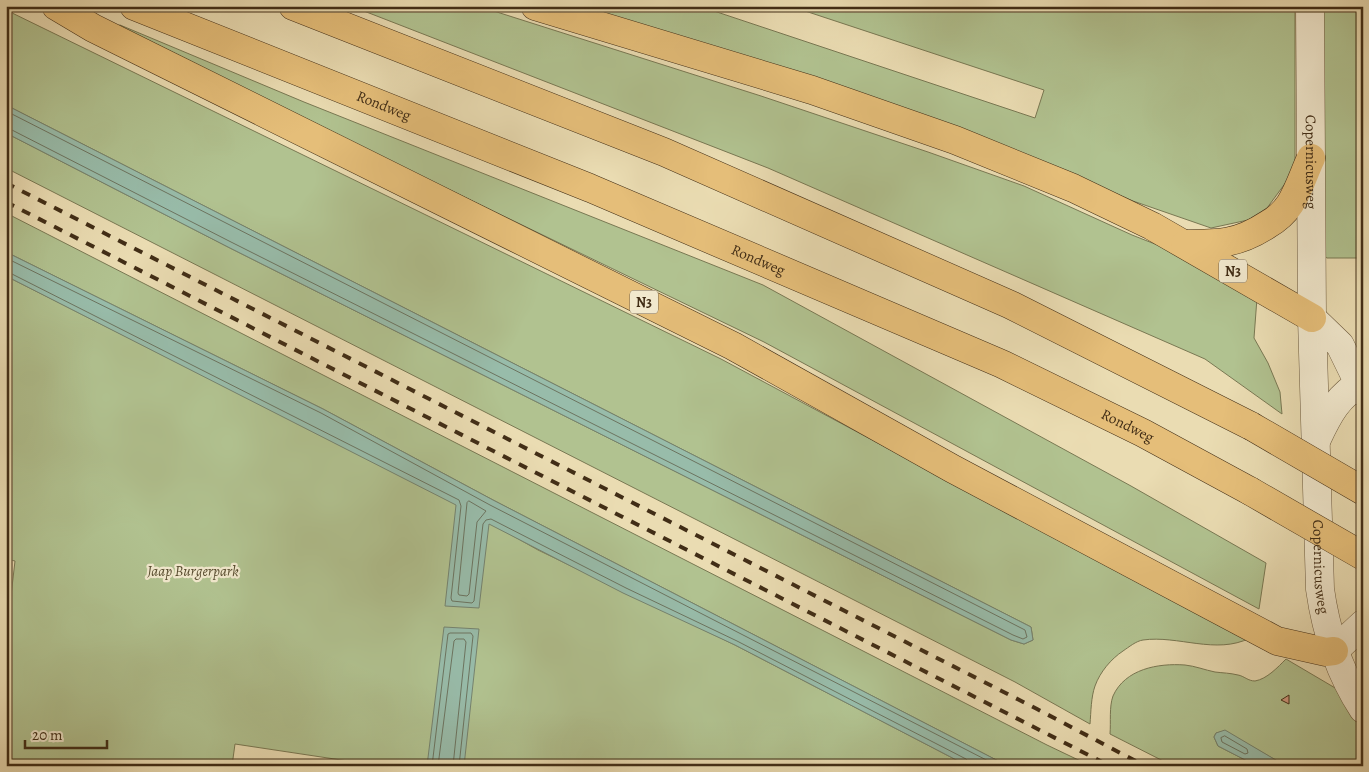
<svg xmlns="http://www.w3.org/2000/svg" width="1369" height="772" viewBox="0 0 1369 772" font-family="Alegreya,serif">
<rect width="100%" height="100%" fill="#eadcb2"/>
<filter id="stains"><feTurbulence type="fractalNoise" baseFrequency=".004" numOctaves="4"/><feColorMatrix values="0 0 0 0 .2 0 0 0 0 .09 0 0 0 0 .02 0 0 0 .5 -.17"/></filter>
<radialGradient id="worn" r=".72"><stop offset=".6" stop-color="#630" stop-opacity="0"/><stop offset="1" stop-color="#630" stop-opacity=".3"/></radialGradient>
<g fill="#b1c290" stroke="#797853">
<polygon points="351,6 478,6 761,96 928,152 1024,186 1132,235 1188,257 1257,298 1254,338 1268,363 1280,392 1282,414 1205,359 768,168"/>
<polygon points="575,6 699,6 1035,118 1044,90 790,6 1295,6 1295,170 1267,208 1248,220 1211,228 1133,201 1014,150"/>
<polygon points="1320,6 1363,6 1363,258 1327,258 1322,255"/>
<path d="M6,10L721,359L973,494L1250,638C1216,655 1178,635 1143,640C1136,641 1129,647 1123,651C1111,659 1100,672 1095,686C1091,697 1091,712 1090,724L1015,682L6,168V133L228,247L1011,640L1024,644L1033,640L1031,627L6,105Z"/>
<polygon points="120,25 304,102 763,285 1131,486 1266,563 1259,609 764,342 121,31 116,26"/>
<polygon points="6,213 1047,745 1091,766 1008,766 493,500 323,409 6,252"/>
<polygon points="6,276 451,501 538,550 735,645 968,766 381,766 235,744 232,766 6,766 6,639 15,561 6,559"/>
<path d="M1286,659L1342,692L1363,728V766H1286L1225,731L1216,733L1214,737L1218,746L1257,766H1173L1110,734C1111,722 1109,707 1113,696C1125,669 1158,663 1185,665C1195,666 1205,670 1215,672C1223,673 1230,673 1238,675C1244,676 1248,681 1255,681C1267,679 1278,667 1286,659Z"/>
</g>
<g fill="#98bcaa" stroke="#75836f">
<polygon points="6,105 1031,627 1033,640 1024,644 1011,640 228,247 6,133"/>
<polygon points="6,252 323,409 493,500 1008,766 968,766 735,645 623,593 489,524 479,608 445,606 456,505 6,276"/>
<polygon points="444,627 479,629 464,766 427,766"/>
<polygon points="1225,730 1286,766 1257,766 1218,746 1214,737 1216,733"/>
</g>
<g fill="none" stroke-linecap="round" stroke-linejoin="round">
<g stroke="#6c7460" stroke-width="1">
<polyline points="6,111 1025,630 1027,637 1023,639 1013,635 231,242 10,129 6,129"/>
<polyline points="6,258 321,413 490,505 998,766"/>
<polyline points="6,272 10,273 459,500 461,506 451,598 452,601 472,603 474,601 483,524 486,520 491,519 626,588 737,641 966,759 969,762 969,766"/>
<polygon points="469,501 486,511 477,522 469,594 467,596 459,595 458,593 467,503"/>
<polygon points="1225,736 1247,749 1248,753 1245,754 1222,742 1221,738"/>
<polyline points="432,766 448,634 450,633 471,633 473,636 459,766"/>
<polyline points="438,766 454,641 456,639 464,639 466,642 453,766"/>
</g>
</g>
<polygon fill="#d1987f" stroke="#412d16" points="1289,695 1289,704 1281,700"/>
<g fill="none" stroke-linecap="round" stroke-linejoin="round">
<defs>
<g id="minor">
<path id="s1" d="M1310,6L1312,318L1320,589C1326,632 1339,672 1363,709"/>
<polyline points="1312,318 1340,345 1363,392"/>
<path d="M1317,439C1328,415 1339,394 1363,382"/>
<polyline points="1334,651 1363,624"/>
</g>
<g id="highway">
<polyline points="56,6 93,28 733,346 953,469 1277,641 1326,652 1334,651"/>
<path id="s2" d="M134,6L590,188L1002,364L1143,433L1250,491"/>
<polyline points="293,6 664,152 1011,305 1251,426"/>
<polyline points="535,6 812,90 955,140 1073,188 1152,226 1312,318"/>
<path d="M1185,244C1219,244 1238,244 1267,225C1276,220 1284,213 1290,204C1299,190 1304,173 1311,158"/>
</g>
</defs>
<use href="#minor" stroke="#6b593d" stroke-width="29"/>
<use href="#highway" stroke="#412d16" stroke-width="29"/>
<use href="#minor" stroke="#f1e8cd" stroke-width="28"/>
<use href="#highway" stroke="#e5be79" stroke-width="28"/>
<g stroke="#412d16" stroke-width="4" stroke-dasharray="9 9" stroke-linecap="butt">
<polyline points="6,183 1037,709 1145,766"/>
<polyline points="6,202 1110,766"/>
</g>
<defs>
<g id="highway-bridge">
<polyline points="1251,426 1363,491"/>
<polyline points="1250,491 1363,556"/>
</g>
</defs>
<use href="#highway-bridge" stroke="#412d16" stroke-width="29" stroke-linecap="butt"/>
<use href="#highway-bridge" stroke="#e5be79" stroke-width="28"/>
</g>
<g text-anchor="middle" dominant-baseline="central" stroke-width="4.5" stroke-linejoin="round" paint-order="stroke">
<g fill="#f1e8cd" stroke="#76654d" stroke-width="1">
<rect x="1219" y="259.5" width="28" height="23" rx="4"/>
<rect x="630" y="290.5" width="28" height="23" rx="4"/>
</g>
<g font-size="14" font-weight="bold" fill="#412d16">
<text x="1233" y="271">N3</text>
<text x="644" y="302">N3</text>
</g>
<g font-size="15" fill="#412d16" stroke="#f1e8cd">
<text stroke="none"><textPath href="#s2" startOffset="269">Rondweg</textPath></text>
<text stroke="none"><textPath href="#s1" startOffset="156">Copernicusweg</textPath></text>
<text stroke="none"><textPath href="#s2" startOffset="674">Rondweg</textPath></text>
<text stroke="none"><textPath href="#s2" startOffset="1079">Rondweg</textPath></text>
<text stroke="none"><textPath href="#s1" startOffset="561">Copernicusweg</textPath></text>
</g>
<g font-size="15" font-style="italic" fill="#574b2e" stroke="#f1e8cd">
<text x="193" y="571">Jaap Burgerpark</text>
</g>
</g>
<rect width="1369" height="772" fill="none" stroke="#eadcb2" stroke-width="25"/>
<rect x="8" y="8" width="1354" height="757" fill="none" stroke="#412d16" stroke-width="2.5"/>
<rect x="12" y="12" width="1344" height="747" fill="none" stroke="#412d16"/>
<path d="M25 740v8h82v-8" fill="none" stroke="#412d16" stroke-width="2.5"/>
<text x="32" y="740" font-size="15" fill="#412d16" stroke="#f1e8cd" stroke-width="4" paint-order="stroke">20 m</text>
<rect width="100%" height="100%" filter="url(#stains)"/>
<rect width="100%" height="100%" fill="url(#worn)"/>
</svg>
